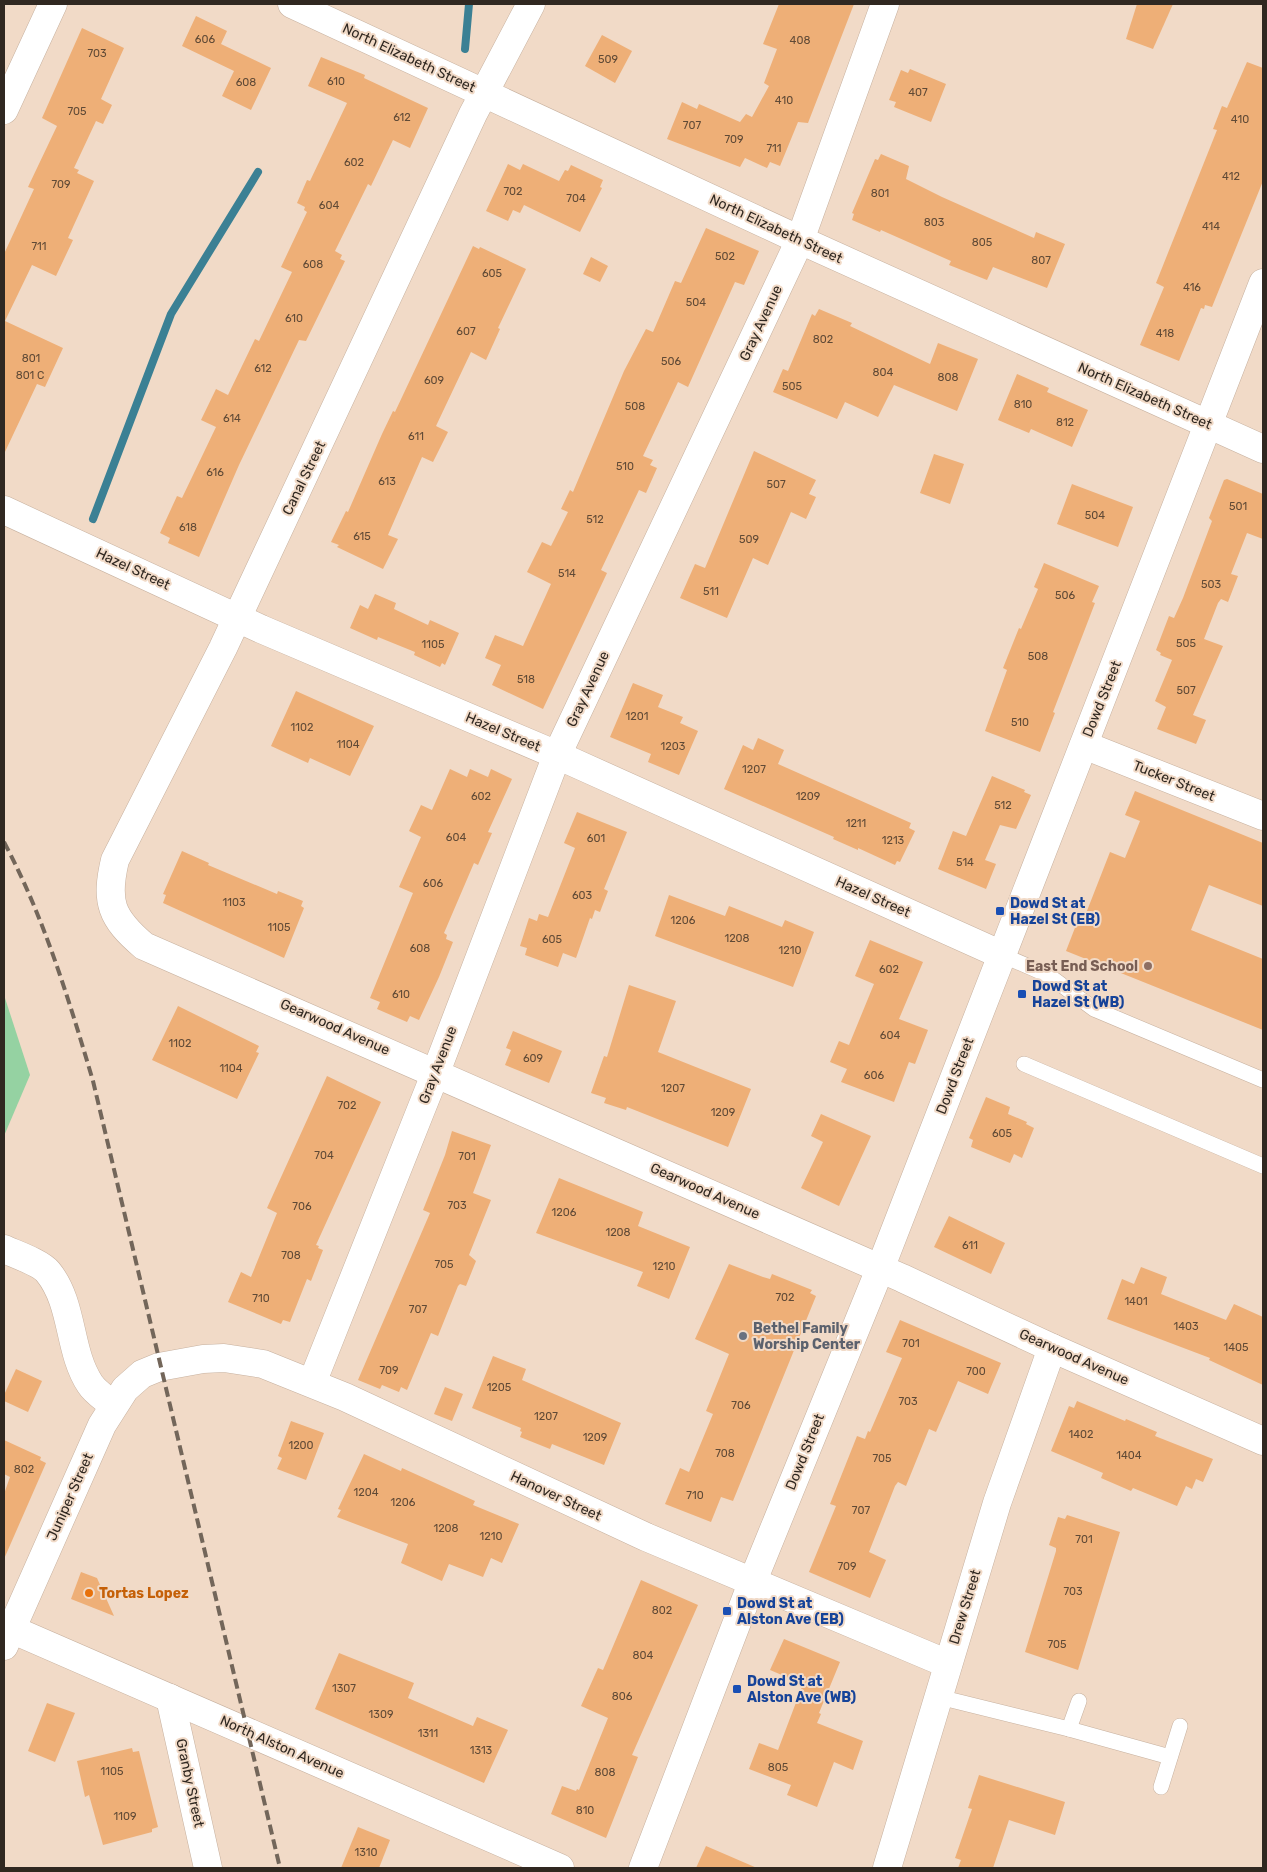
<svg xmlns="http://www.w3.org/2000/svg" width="1267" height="1872" viewBox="0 0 1267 1872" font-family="Rubik,sans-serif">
<rect width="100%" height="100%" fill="#f1dac7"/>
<polygon fill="#95d2a2" points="4,995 30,1075 4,1136"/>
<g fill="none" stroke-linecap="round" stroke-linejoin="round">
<g stroke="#3b8094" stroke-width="8">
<polyline points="465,49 469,4"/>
<polyline points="93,519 171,314 258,172"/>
</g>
</g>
<g fill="#eeaf77">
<polygon points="779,4 854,4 808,123 798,122 780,166 770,162 767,168 745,158 740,167 667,139 682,102 697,109 699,104 740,122 746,114 752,117 769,86 764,83 777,49 763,44"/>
<polygon points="1137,4 1173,4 1153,49 1126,39"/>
<polygon points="196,16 227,31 221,44 271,68 251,110 222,96 234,71 182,46"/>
<polygon points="82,28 124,48 101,99 112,105 103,124 96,121 74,168 79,170 77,173 94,181 68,238 73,240 56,276 32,265 5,321 63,348 45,387 37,384 4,454 4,254 34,189 28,187 57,126 42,118"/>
<polygon points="602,35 632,51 615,83 585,66"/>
<polygon points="321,57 365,75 364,78 428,108 410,148 393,140 371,186 368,184 335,251 342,255 340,259 345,261 306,341 299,340 239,465 199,557 168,543 170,538 160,533 177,496 182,498 216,427 201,420 216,389 228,395 255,339 259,341 292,272 281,267 307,212 304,210 305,207 297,203 307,180 310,181 347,103 308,86"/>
<polygon points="1247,62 1263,68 1263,181 1212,307 1205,305 1204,309 1201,308 1179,361 1140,345 1164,287 1156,283 1217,130 1213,129 1222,106 1227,108"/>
<polygon points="910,69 946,84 931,122 894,107 896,102 889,100 901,70 908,73"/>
<polygon points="881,154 909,166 906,179 942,197 1034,238 1036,232 1065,244 1047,288 993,267 987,280 949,265 951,261 881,230 880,232 852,220 854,214 852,213 875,159 878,160"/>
<polygon points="508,164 520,170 523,164 559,181 565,170 568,171 571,165 603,180 600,187 602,188 580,232 524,205 520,213 513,210 508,221 486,211"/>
<polygon points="706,228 759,251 744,285 735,282 688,387 678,382 643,456 653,460 650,465 657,468 646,493 639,490 601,570 607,573 543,709 492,685 501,665 485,658 495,635 523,646 551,584 527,572 542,542 551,546 568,512 561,509 570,490 573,492 624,371 646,329 653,332 675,281 681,283"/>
<polygon points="473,246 479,249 480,247 526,269 498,328 500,329 486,360 471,352 436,426 448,432 433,462 422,457 388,535 398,539 383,569 337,547 339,545 331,542 346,511 348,512 382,434 393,411 395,412"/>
<polygon points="591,257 608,266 600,282 583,274"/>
<polygon points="819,309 852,323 850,326 930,364 938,343 978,359 957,411 894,385 878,417 845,402 837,419 773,392 783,369 788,371 812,314 815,316"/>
<polygon points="1017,374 1049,388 1047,392 1088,410 1072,447 1031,429 1029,433 998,420"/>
<polygon points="754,451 816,480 809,494 816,497 806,519 791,512 768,565 753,558 727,618 680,598 695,564 705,568"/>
<polygon points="934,454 964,464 950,504 920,493"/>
<polygon points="1227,479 1263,494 1263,539 1247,533 1231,574 1238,576 1228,602 1221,599 1218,603 1204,639 1223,646 1193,715 1206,720 1196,744 1157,729 1166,707 1155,701 1172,660 1160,655 1161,653 1156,650 1169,616 1174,618 1183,598 1212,521 1209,518 1224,480"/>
<polygon points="1072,484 1133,507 1118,547 1057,524"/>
<polygon points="1044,563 1099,586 1092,602 1095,603 1053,712 1055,713 1040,752 985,731 1007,670 1003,668 1019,628 1021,629 1038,589 1034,587"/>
<polygon points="375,594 396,603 394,609 428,625 430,620 459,633 445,665 442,663 440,667 414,655 415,652 378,637 377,640 350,628 360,605 368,609"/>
<polygon points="633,683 663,695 658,707 683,717 680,723 698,731 679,775 648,762 651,754 610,737"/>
<polygon points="296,691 374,726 350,776 310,758 308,763 271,746"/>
<polygon points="758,738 784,750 778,764 911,823 909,828 915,831 900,862 897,861 895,865 858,848 858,850 833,839 834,837 724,789 743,745 753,750"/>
<polygon points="450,769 467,777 470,769 488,777 491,769 512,779 488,832 492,833 478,865 474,863 444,933 447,935 446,939 453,942 439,977 419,1020 410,1016 407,1022 377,1009 380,1002 370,998 413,893 399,887 421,837 409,831 421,805 432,810"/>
<polygon points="992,776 1025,790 1024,792 1031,795 1016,829 1000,825 985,860 996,864 986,889 938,869 953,831 966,836"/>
<polygon points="1135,791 1263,843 1263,906 1209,885 1191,930 1263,959 1263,1030 1066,951 1078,920 1083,921 1110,852 1125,858 1140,821 1125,815"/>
<polygon points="577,812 627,832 604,889 608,891 600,912 595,910 592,919 590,918 576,958 563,953 558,967 525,955 527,948 520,946 529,918 537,921 539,914 548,917 575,848 564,843"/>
<polygon points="182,851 209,863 208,865 277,894 278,891 303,901 301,906 304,908 284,958 163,903 166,895 163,894"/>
<polygon points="669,895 725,916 729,906 782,927 785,920 814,932 793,987 655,936"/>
<polygon points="870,940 923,962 899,1019 928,1030 915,1064 909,1062 894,1102 841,1082 847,1069 830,1062 839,1041 849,1045 874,984 855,976"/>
<polygon points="629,985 676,1001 658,1052 751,1089 728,1147 627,1107 626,1110 604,1103 606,1098 591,1093 604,1056 607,1057"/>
<polygon points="178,1006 259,1046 256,1052 259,1053 237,1099 152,1060"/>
<polygon points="513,1031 562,1051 549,1083 505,1065 511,1050 506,1048"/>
<polygon points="327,1076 381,1102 316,1245 319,1246 318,1248 323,1250 311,1281 307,1279 290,1322 283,1320 281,1324 228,1302 241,1272 251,1277 277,1213 267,1208"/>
<polygon points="986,1097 1010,1107 1008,1114 1027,1122 1026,1124 1034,1128 1022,1158 1014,1154 1010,1163 971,1147 973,1140 969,1138"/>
<polygon points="821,1114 871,1136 839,1206 801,1188 823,1142 811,1136"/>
<polygon points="452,1131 491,1145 473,1193 491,1200 469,1255 476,1261 466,1286 460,1284 458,1286 438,1336 431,1333 407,1390 401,1387 399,1392 382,1385 380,1389 358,1380 430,1213 423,1210 445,1155"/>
<polygon points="559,1178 643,1212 638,1226 690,1247 669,1299 637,1286 643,1272 536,1233"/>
<polygon points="949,1216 1005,1243 991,1274 934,1247"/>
<polygon points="729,1264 763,1277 770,1279 772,1274 812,1290 810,1293 816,1296 733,1501 721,1497 711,1522 665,1504 680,1468 689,1472 713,1414 706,1411 729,1354 695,1339"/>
<polygon points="1141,1267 1167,1277 1161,1294 1226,1320 1234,1304 1263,1317 1263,1385 1209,1360 1210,1358 1107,1319 1122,1279 1134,1284"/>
<polygon points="900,1320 1001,1363 988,1394 958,1381 936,1432 929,1429 906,1486 898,1482 895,1486 869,1552 886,1560 870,1598 809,1572 836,1506 830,1504 857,1436 865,1439 868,1431 870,1432 902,1358 886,1352"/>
<polygon points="493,1356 526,1369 522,1380 621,1423 604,1465 552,1444 550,1449 520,1437 522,1432 520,1431 521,1428 472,1408"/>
<polygon points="16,1369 42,1381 28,1412 4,1401 4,1395"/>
<polygon points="445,1387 463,1394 452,1421 434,1414"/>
<polygon points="1077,1401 1125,1421 1126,1419 1157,1432 1155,1436 1213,1459 1203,1482 1196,1479 1192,1489 1186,1486 1177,1506 1133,1488 1131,1491 1101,1478 1103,1473 1051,1451 1069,1406 1074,1408"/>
<polygon points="291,1421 324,1433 306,1480 277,1469 282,1458 278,1456"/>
<polygon points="4,1440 41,1457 40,1460 46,1463 4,1559 4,1494 10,1477 4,1474"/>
<polygon points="364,1454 401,1471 402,1468 475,1501 473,1505 519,1524 502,1563 491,1558 483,1577 449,1564 442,1581 401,1563 408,1544 337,1517 341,1510 338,1509"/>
<polygon points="1067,1515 1120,1532 1078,1670 1025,1652 1056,1551 1056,1548 1049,1545 1058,1517 1065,1519"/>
<polygon points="81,1572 97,1578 114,1616 71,1599"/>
<polygon points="641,1580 698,1605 632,1755 638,1757 606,1838 551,1814 562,1786 576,1791 577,1789 579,1790 608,1718 581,1706 598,1668 603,1670"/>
<polygon points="784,1639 840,1662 819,1713 821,1714 817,1723 863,1741 853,1770 834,1762 817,1807 787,1795 791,1785 749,1769 759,1743 778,1750 803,1684 770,1670"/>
<polygon points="339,1653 414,1683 408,1698 473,1726 477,1717 508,1730 484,1783 315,1709"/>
<polygon points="47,1703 75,1713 55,1762 28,1751"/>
<polygon points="132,1748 133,1752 139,1751 158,1827 152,1829 152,1832 103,1845 89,1795 85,1797 77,1761"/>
<polygon points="979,1775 1065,1802 1055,1835 1009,1820 993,1868 958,1868 961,1860 955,1858 972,1809 968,1808"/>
<polygon points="358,1827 390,1840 379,1868 341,1868"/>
<polygon points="706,1846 757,1868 696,1868"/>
</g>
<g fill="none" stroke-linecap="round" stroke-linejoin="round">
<defs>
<g id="lane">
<polyline points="1002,955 1048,975 1094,1009 1263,1080"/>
<polyline points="1024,1064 1263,1166"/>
<polyline points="939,1697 1069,1729"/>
<polyline points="1079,1701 1069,1729 1170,1757"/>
<polyline points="1161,1787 1180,1726"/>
</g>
<g id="street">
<polyline points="292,4 800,240 1263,449"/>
<path d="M531,4L473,114L223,648L115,860C105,902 111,918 144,946L902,1278L1052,1348L1263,1441"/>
<polyline points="4,110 53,4"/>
<polyline points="4,510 261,629 557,755 1002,955"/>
<polyline points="1084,745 1263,816"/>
<path d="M4,1249C15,1254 41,1263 48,1272C74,1304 68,1351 90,1384C95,1392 106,1399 113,1405"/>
<polyline points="312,1383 436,1072 557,755 800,240 885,4"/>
<polyline points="4,1646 102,1425 125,1389 142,1374 159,1367 203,1359 224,1358 263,1364 345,1397 646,1537 948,1664"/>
<polyline points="170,1698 208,1868"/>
<polyline points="643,1868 752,1583 880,1269 1263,283"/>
<polyline points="887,1868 997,1503 1052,1348"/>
</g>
<polyline id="secondary" points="4,1626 560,1868"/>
</defs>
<use href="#lane" stroke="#c7b19f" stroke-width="16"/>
<use href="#street" stroke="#c7b19f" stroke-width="29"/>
<use href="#secondary" stroke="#c7b19f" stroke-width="29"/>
<use href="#lane" stroke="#fff" stroke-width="15"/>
<use href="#street" stroke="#fff" stroke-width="28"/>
<use href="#secondary" stroke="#fff" stroke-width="28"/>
<path stroke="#73665a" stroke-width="4" stroke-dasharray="10 5" stroke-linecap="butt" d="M4,842C44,917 69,1000 93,1081L280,1868"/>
</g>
<g fill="#1a4fb4" stroke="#f1dac7" stroke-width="2">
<rect x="995" y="906" width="10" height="10" rx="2.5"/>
<rect x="1017" y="989" width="10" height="10" rx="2.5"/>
<rect x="722" y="1606" width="10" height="10" rx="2.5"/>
<rect x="732" y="1684" width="10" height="10" rx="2.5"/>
</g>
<circle fill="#8d6e63" stroke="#f1dac7" stroke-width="2" cx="1148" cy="966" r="5"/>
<circle fill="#6b7280" stroke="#f1dac7" stroke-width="2" cx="743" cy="1336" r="5"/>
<circle fill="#e8710a" stroke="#f1dac7" stroke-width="2" cx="89" cy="1593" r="5"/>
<g text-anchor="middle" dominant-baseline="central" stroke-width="4" stroke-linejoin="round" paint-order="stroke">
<g font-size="11" fill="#604a36">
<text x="205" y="39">606</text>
<text x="800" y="40">408</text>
<text x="97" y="53">703</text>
<text x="608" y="59">509</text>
<text x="336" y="81">610</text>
<text x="246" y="82">608</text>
<text x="918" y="92">407</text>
<text x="784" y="100">410</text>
<text x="77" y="111">705</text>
<text x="402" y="117">612</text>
<text x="1240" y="119">410</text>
<text x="692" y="125">707</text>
<text x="734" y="139">709</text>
<text x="774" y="148">711</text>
<text x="354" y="162">602</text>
<text x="1231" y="176">412</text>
<text x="61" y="184">709</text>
<text x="513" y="191">702</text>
<text x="880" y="193">801</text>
<text x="576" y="198">704</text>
<text x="329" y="205">604</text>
<text x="934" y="222">803</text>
<text x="1211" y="226">414</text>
<text x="982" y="242">805</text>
<text x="39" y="246">711</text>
<text x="725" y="256">502</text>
<text x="1041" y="260">807</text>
<text x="313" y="264">608</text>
<text x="492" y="273">605</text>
<text x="1192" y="287">416</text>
<text x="696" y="302">504</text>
<text x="294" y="318">610</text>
<text x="466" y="331">607</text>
<text x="1165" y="333">418</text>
<text x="823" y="339">802</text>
<text x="31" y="358">801</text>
<text x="671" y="361">506</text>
<text x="263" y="368">612</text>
<text x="883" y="372">804</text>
<text x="30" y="375">801 C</text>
<text x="948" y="377">808</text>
<text x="434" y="380">609</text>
<text x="792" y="386">505</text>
<text x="1023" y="404">810</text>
<text x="635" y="406">508</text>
<text x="232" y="418">614</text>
<text x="1065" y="422">812</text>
<text x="416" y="436">611</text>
<text x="625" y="466">510</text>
<text x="215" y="472">616</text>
<text x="387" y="481">613</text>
<text x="776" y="484">507</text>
<text x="1238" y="506">501</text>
<text x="1095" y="515">504</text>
<text x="595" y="519">512</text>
<text x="188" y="527">618</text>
<text x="362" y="536">615</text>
<text x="749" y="539">509</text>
<text x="567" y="573">514</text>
<text x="1211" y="584">503</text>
<text x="711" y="591">511</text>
<text x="1065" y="595">506</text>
<text x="1186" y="643">505</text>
<text x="433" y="644">1105</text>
<text x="1038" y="656">508</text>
<text x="526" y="679">518</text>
<text x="1186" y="690">507</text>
<text x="637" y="716">1201</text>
<text x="1020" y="722">510</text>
<text x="302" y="727">1102</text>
<text x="348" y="744">1104</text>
<text x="673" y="746">1203</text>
<text x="754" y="769">1207</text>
<text x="481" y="796">602</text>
<text x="808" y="796">1209</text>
<text x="1003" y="805">512</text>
<text x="856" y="823">1211</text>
<text x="456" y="837">604</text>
<text x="596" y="838">601</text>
<text x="893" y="840">1213</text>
<text x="965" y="862">514</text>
<text x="433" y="883">606</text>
<text x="582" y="895">603</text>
<text x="234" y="902">1103</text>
<text x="683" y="920">1206</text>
<text x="279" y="927">1105</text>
<text x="737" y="938">1208</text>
<text x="552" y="939">605</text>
<text x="420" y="948">608</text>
<text x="790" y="950">1210</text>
<text x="889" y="969">602</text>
<text x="401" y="994">610</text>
<text x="890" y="1035">604</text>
<text x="180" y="1043">1102</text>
<text x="533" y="1058">609</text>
<text x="231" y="1068">1104</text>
<text x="874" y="1075">606</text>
<text x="673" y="1088">1207</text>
<text x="347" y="1105">702</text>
<text x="723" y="1112">1209</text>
<text x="1002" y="1133">605</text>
<text x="324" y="1155">704</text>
<text x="467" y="1156">701</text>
<text x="457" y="1205">703</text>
<text x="302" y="1206">706</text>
<text x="564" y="1212">1206</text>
<text x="618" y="1232">1208</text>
<text x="970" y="1245">611</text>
<text x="291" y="1255">708</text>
<text x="444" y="1264">705</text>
<text x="664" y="1266">1210</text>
<text x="785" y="1297">702</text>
<text x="261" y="1298">710</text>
<text x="1136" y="1301">1401</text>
<text x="418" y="1309">707</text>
<text x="1186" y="1326">1403</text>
<text x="911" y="1343">701</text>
<text x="1236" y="1347">1405</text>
<text x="389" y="1370">709</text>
<text x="976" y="1371">700</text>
<text x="499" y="1387">1205</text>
<text x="908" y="1401">703</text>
<text x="741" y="1405">706</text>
<text x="546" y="1416">1207</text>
<text x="1081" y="1434">1402</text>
<text x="595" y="1437">1209</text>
<text x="301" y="1445">1200</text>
<text x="725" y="1453">708</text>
<text x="1129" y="1455">1404</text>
<text x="882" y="1458">705</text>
<text x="24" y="1469">802</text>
<text x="366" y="1492">1204</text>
<text x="695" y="1495">710</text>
<text x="403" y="1502">1206</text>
<text x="861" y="1510">707</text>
<text x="446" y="1528">1208</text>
<text x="491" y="1536">1210</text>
<text x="1084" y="1539">701</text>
<text x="847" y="1566">709</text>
<text x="1073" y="1591">703</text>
<text x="662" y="1610">802</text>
<text x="1057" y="1644">705</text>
<text x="643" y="1655">804</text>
<text x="344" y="1688">1307</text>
<text x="622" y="1696">806</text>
<text x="381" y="1714">1309</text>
<text x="428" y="1733">1311</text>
<text x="481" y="1750">1313</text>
<text x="778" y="1767">805</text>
<text x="112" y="1771">1105</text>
<text x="605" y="1772">808</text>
<text x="585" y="1810">810</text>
<text x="125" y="1816">1109</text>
<text x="366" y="1852">1310</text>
</g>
<g font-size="14" fill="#302821" stroke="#f1dac7">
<text transform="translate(409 58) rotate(25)">North Elizabeth Street</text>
<text transform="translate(776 229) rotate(25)">North Elizabeth Street</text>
<text transform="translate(761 323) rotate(-65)">Gray Avenue</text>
<text transform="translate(1145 396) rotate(24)">North Elizabeth Street</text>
<text transform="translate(304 478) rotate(-64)">Canal Street</text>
<text transform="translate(133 569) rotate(25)">Hazel Street</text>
<text transform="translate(588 689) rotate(-65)">Gray Avenue</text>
<text transform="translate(1102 699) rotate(-68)">Dowd Street</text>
<text transform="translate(503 732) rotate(23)">Hazel Street</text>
<text transform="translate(1174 781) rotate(22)">Tucker Street</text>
<text transform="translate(873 897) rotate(24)">Hazel Street</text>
<text transform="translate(335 1027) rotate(24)">Gearwood Avenue</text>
<text transform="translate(438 1065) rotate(-69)">Gray Avenue</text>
<text transform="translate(955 1076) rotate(-69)">Dowd Street</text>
<text transform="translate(705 1191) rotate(24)">Gearwood Avenue</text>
<text transform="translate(1074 1357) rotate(24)">Gearwood Avenue</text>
<text transform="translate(805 1452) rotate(-68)">Dowd Street</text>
<text transform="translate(556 1496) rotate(25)">Hanover Street</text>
<text transform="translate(70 1497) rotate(-66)">Juniper Street</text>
<text transform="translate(965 1607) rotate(-73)">Drew Street</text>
<text transform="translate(282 1747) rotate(24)">North Alston Avenue</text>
<text transform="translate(190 1783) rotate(78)">Granby Street</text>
</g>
<g font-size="14" font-weight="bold" fill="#164399" stroke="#f1dac7" text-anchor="start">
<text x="1010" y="903">Dowd St at<tspan x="1010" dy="16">Hazel St (EB)</tspan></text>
<text x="1032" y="986">Dowd St at<tspan x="1032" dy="16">Hazel St (WB)</tspan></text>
<text x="737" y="1603">Dowd St at<tspan x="737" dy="16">Alston Ave (EB)</tspan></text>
<text x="747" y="1681">Dowd St at<tspan x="747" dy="16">Alston Ave (WB)</tspan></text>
</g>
<g font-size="14" font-weight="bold" fill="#785e54" stroke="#f1dac7" text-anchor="end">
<text x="1138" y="966">East End School</text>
</g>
<g font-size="14" font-weight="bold" fill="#5b616d" stroke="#f1dac7" text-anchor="start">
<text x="753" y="1328">Bethel Family<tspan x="753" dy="16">Worship Center</tspan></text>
</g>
<g font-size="14" font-weight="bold" fill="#c56008" stroke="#f1dac7" text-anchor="start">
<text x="99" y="1593">Tortas Lopez</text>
</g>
</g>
<rect width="1267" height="1872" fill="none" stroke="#302821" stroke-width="10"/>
</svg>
